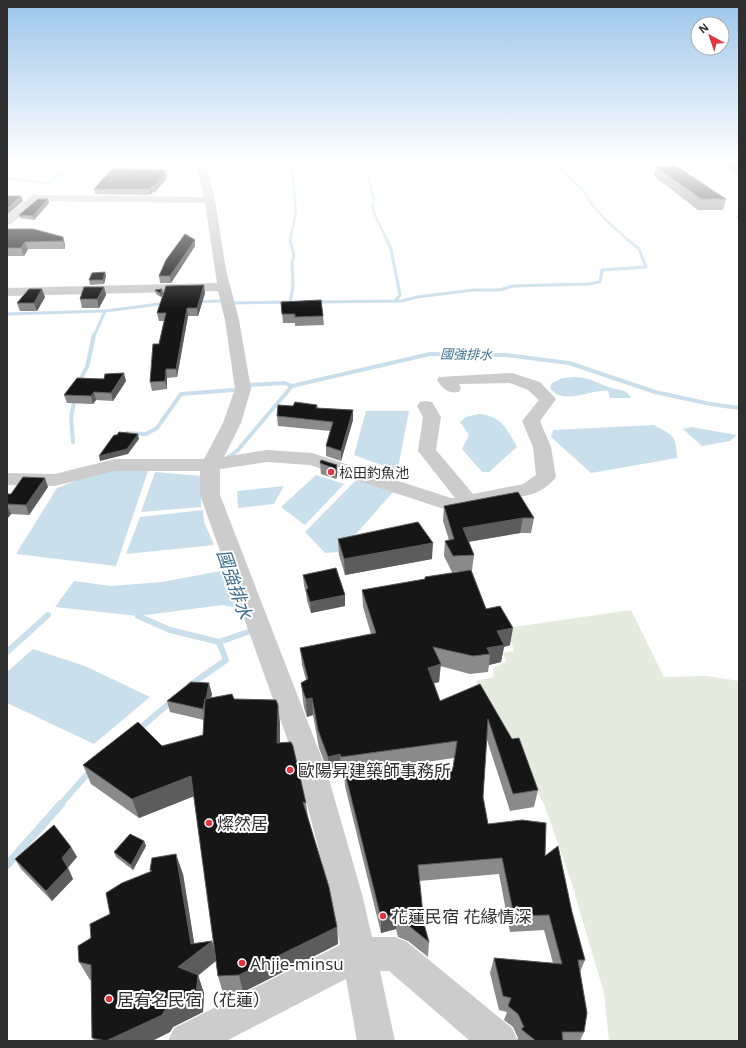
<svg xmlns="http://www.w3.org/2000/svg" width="746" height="1048" viewBox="0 0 746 1048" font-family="'Open Sans','Noto Sans TC',sans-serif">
<rect width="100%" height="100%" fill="#fff"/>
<polygon fill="#e5ecde" points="631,610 664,677 707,676 739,681 739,1041 609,1041 604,993 571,881 544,804 508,738 480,697 476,681 494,677 493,668 506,662 503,653 514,651 507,628"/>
<g fill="#cadfec">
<path d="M575,377C592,378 598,384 612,388C620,391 627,389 631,398H610L608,391C593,388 563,407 550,388L552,383L563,378Z"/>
<polygon points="366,411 409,411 398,468 392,469 354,455"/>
<path d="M478,414C501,415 507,429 517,447L489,472H482L462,449L469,435L460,422L466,417Z"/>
<path d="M654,425C674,436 676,435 677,458L591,473L551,437L553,430Z"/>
<polygon points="691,427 737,435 730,441 702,446 683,429"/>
<polygon points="108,468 148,471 116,566 16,554 57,488"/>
<polygon points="155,472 202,476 201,507 141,512"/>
<polygon points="316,475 344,484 305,525 281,507"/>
<polygon points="357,479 394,491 340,552 325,553 305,532"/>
<polygon points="284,486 274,504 238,508 237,491"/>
<polygon points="203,510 204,522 214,545 126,554 140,517"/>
<polygon points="226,570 237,608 223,605 138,616 55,607 74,581 111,586 162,582"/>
<polygon points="33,649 85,666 150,697 94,744 7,703 7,672"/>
</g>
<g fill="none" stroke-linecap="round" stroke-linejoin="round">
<g stroke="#cadfec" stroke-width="2.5">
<polyline points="292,162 295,202"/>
<polyline points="365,162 362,168 369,180 374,199"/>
<polyline points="554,162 584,191 592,205 607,221 628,240"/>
<polyline points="7,178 45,183 84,162"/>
<polyline points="373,203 373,211 387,240"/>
<polyline points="290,240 296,213 295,204"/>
</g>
<g stroke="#cadfec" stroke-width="3">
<polyline points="386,239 391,249 400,295 396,300"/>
<polyline points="197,302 220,301"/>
<polyline points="290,302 293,287 292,263 294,256 290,239"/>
<polyline points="316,302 402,301 417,297 474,290 500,290 513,286 588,284 600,282 602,270 646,267 639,249 627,239"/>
<polyline points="235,303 286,302"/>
<polyline points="7,314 105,311"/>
<polyline points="94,336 105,311 167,303"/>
</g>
<g stroke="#cadfec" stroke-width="4">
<polyline points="78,384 87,367 94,335"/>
<polyline points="249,385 285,383 292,386"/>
<polyline points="126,433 146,434 157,428 181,394 234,390"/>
<polyline points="73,442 71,418 75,397"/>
<polyline points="228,458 237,451 292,386 430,354 506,355 569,363 655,392 710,404 739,408"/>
</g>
<polyline stroke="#cadfec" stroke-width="5" points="225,460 229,457"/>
<g stroke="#cadfec" stroke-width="6">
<polyline points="138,616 170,630 219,642"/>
<polyline points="7,652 48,615"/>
<polyline points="190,685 226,660 219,642 251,631 250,627"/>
<polyline points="138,730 173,700"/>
<polyline points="60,805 91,770"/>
</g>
<polyline stroke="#cadfec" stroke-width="8" points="7,865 61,804"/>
<g fill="#ccc" fill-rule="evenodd">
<path d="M196,162H206L215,200L226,270L239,320L251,389L241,423L224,457L267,450L312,453L451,498H455L418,451L423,417L417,406L420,402L426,401L432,402L441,417L436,450L473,494L523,484L536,475L533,447L522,421L539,400L528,390L510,383L459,384L461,388L459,392C448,394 443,389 437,380L439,377L512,373L540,382L556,399L540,421L551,447L556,477C550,485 539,493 529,495L450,511L310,465L267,462L220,469V495L326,769L362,894L372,937H395L407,942L512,1028L518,1041H470L389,971H380L395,1041H357L346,979L226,1041H168L174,1028L340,945L330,894L298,769L200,495V471H115L55,486L7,485V473L55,474L115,459H204L223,423L235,389L225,320L218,291L7,296V288L217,283L205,203L38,201L11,224L7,225V216L31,196L35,195L204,197Z"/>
<polygon points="722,162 732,162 739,168 739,176 736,175"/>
</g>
</g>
<g fill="#8a8a8a" fill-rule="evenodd">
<polygon points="656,167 726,199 723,210 698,210 654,176"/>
<polygon points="165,170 167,178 155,192 153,192 150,195 95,194 94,189"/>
<polygon points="48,199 49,203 34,220 20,218 19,215"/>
<polygon points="739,212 739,219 737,218"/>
<polygon points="7,229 63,237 65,245 65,249 28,249 24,256 7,256"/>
<polygon points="195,246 171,283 160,283 159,276"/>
<polygon points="105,272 106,276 104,284 90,285 89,280"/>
<polygon points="104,287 106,295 99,308 82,308 80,299"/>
<polygon points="162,289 163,294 161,297 156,294 155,290"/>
<polygon points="205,293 198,316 188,316 177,377 167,378 167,389 152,391 150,382 164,321 159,321 157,313"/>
<polygon points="45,297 37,311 20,311 17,303"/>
<polygon points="281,302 323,316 324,325 295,326 295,323 283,323"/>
<polygon points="126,381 113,401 96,400 93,404 67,403 64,395"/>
<polygon points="317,405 318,408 353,410 353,420 341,461 326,456 326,446 330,431 278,426 277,416 293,406"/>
<polygon points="320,463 337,465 337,476 336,479 321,474"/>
<polygon points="48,487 29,515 11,514 7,519 7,494 11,494"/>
<path d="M444,506L534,518L531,533H520L468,542L474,555L472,570H471L486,609L510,645L504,647L501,662L489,665L488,672L470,674L440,666L439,682L434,683L440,701L480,684L538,790L534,807L510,811L487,740L483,797L488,824L545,856L572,912L585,960L580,972L584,1032L580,1041H517L518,1038L513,1027L504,1020L507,1012L499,1010L490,973L494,958L553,963L544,930L510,932L499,874L419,881L424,924L429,942L428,957L408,941L398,937L396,929L381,933L345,786L344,773L342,774L341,771L329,774L319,748L313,715L307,717L304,708L303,701L301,683L306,680L302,665L300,648L371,634L363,607L362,590L425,579V577L464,571L452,572L444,556L445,541L449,540L443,521ZM454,758L453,768L378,769Z"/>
<polygon points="338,539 432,559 345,575 339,555"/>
<polygon points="303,575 345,606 311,613 307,601 306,593 304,586"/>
<polygon points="212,694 211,698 234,699 278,705 280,724 280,743 306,803 308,817 337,927 338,944 243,992 223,993 218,976 216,961 198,976 204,993 203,1012 173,1027 170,1032 152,1041 95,1041 92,1038 91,980 90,980 79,962 91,938 110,914 151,872 150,870 183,874 194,944 212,941 215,951 194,796 139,818 91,784 83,765 162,746 203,735 204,720 170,712 167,701"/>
<polygon points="144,841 146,846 133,870 116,857 114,852"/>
<polygon points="71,847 77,857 68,868 73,879 52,901 21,869 15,859"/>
</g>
<g fill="#5c5c5c">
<polygon points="165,170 167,178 155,192 154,186"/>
<polygon points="152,186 153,192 150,195 149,189"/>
<polygon points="21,196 23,201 7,215 7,209"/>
<polygon points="48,199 49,203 34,220 33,216"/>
<polygon points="63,237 65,245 65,249 63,241"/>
<polygon points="195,240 195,246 171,283 170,276"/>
<polygon points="25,242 28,249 24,256 21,248"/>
<polygon points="105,272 106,276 104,284 103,280"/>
<polygon points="204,285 205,293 198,316 197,308"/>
<polygon points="104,287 106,295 99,308 97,299"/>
<polygon points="42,289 45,297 37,311 34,303"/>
<polygon points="162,289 163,294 161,297 160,293"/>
<polygon points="187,308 188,316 177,377 176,369"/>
<polygon points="166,369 167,378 167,389 165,381"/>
<polygon points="124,373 126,381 113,401 111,393"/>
<polygon points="94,392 96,400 93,404 91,396"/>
<polygon points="353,410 353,420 341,461 341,451"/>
<polygon points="138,434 139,439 128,454 100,461 99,456"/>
<polygon points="337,465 337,476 336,479 336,469"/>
<polygon points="45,478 48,487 29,515 26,505"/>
<polygon points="7,505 11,514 7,519"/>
<polygon points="523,518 520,533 461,543 463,528"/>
<polygon points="433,543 432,559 345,575 344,559"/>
<polygon points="345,595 345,606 311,613 310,602"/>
<polygon points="513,628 510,645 504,647 501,662 489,665 490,654 487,648 497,631"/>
<polygon points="441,664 439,682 427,685 428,668"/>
<polygon points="209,683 212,694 206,720 203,709"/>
<polygon points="312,698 313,715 307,717 306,699"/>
<polygon points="278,705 280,724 280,762 277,743"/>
<polygon points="340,754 341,771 329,774 328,757"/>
<polygon points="191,776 197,795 139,818 132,799"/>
<polygon points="144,841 146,846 133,870 131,865"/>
<polygon points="71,847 77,857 67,868 62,858"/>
<polygon points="176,854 183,874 196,954 212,941 217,960 198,975 204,993 203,1012 173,1027 170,1032 152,1041 106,1041 165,1010 178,967 191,944"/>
<polygon points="68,868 73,879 52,901 46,891"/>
<polygon points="397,914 396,929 381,933 381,918"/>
<polygon points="337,927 338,944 243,992 239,975"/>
</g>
<g fill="#161616" stroke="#5c5c5c">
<polygon points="676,166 726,199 701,199 656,167"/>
<polygon points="112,169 165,170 163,173 166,173 154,186 152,186 149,189 94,189"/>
<polygon points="7,196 21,196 7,209"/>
<polygon points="38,199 48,199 33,216 19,215"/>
<polygon points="7,229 33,229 63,237 63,241 25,242 21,248 7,248"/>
<polygon points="185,234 195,240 170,276 159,276 166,260"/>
<polygon points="105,272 103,280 89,280 92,273"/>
<polygon points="204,285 197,308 187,308 176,369 166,369 165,381 150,382 153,344 159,344 166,313 157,313 166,286"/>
<polygon points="84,287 104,287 97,299 80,299"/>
<polygon points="29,289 42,289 34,303 17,303"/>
<polygon points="162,289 160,293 155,290"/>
<polygon points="321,300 323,316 295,317 295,314 282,314 281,302"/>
<polygon points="124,373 111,393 94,392 91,396 64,395 77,378 104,379 105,374"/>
<polygon points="295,402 317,405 316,408 353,410 341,451 326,446 333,422 277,416 278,405 293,406"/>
<polygon points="119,432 138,434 127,449 99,456 114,435 117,435"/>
<polygon points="321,460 337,465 336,469 320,463"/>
<polygon points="23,477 45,478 26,505 7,504 7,494 11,494"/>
<polygon points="518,492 534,518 523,518 463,528 474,555 453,556 445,541 454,539 444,506"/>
<polygon points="418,522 433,543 344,559 338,539"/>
<polygon points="336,568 345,595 310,602 306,590 308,588 303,575"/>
<polygon points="471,570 486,609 500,606 513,628 497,631 504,645 487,648 490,654 473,656 433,647 441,664 428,668 440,701 480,684 512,739 519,738 538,790 513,794 488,719 483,797 488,824 522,820 546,823 545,856 558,846 572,912 585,960 578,960 587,1013 584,1032 562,1032 563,1041 536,1041 521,1029 524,1027 518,1014 508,1006 511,998 503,996 494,958 562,964 549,915 514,916 502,858 418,865 424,924 429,942 409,926 399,921 397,914 381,918 344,769 453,768 457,741 341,757 340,754 328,757 318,730 312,698 306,699 303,691 301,683 308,679 300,648 376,633 362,590 425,579 425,577"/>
<polygon points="191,682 209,683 206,699 205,699 203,709 167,701"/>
<polygon points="232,694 234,699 276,700 278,705 277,743 291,742 293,746 306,803 303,802 329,887 337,927 239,975 218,976 191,776 132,799 83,765 138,722 162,746 203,735 205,699"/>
<polygon points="54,825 71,847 62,858 68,868 46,891 15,859"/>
<polygon points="130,834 144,841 131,865 114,852"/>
<polygon points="176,854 191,944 212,941 178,967 198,975 196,995 165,1010 162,1015 106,1041 92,1038 91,965 79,962 78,946 91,938 90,924 110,914 106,893 122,883 152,871 150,870 152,858"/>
</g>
<linearGradient id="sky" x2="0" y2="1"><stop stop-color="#9cc5ea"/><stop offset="0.52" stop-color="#fff"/><stop offset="1" stop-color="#fff" stop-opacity="0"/></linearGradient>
<rect width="746" height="309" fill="url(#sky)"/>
<g fill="#e33541" stroke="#fff" stroke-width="1.5">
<circle cx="331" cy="472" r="4"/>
<circle cx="290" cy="770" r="4"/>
<circle cx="209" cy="823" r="4"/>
<circle cx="383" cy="916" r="4"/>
<circle cx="242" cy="963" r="4"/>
<circle cx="109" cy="999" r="4"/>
</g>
<g text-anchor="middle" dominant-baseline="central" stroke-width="4" stroke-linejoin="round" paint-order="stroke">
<g font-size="13" font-style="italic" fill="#3e7091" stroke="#fff">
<text transform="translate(466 354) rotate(1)">國強排水</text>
</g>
<g font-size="14" fill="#2f2f2f" stroke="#fff" text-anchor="start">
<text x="339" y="472">松田釣魚池</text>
</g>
<g font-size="17" fill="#2f2f2f" stroke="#fff" text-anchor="start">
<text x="298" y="770">歐陽昇建築師事務所</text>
<text x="217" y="823">燦然居</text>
<text x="391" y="916">花蓮民宿 花緣情深</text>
<text x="250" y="963">Ahjie-minsu</text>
<text x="117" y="999">居宥名民宿（花蓮）</text>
</g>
<g font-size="18" font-style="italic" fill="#3e7091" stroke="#fff">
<text transform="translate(235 584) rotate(71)">國強排水</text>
</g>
</g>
<rect width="746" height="1048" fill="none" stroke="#2f2f2f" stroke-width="16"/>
<g transform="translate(710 36) rotate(320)"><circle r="19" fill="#ffffff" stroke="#acacac"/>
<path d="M0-3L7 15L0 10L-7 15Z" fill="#e33541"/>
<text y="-6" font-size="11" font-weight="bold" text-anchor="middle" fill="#2f2f2f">N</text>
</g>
</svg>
